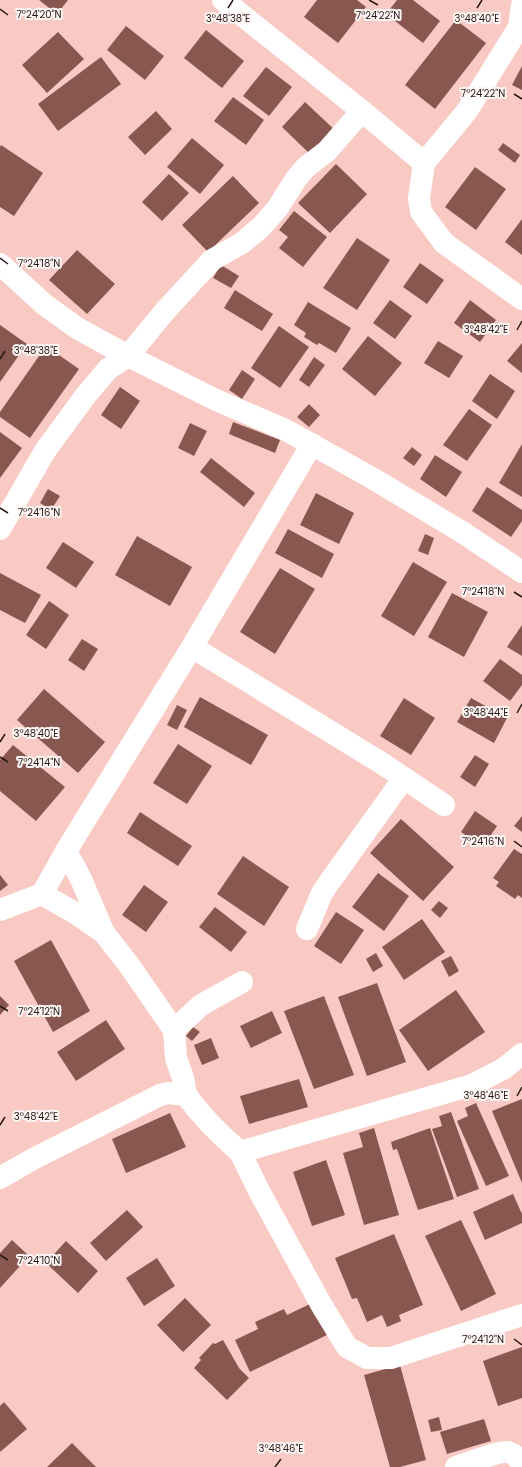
<svg xmlns="http://www.w3.org/2000/svg" width="522" height="1467" viewBox="0 0 522 1467" font-family="Poppins,sans-serif">
<rect width="100%" height="100%" fill="#f8cac3"/>
<g fill="#885750">
<polygon points="39,0 68,0 57,14"/>
<polygon points="317,0 357,0 366,7 338,43 304,17"/>
<polygon points="397,0 413,0 440,21 423,43 386,14"/>
<polygon points="456,20 486,43 435,109 405,85"/>
<polygon points="126,26 164,56 145,80 107,50"/>
<polygon points="206,30 244,61 222,88 184,58"/>
<polygon points="58,32 84,59 47,93 22,65"/>
<polygon points="101,57 121,84 58,131 38,104"/>
<polygon points="522,66 522,90 512,85"/>
<polygon points="266,67 292,87 269,116 243,96"/>
<polygon points="233,97 264,120 246,145 214,121"/>
<polygon points="305,102 336,131 312,156 282,127"/>
<polygon points="156,111 172,129 145,155 128,137"/>
<polygon points="192,138 224,165 200,194 167,167"/>
<polygon points="503,143 520,155 515,163 498,150"/>
<polygon points="1,145 43,173 14,216 0,207 0,147"/>
<polygon points="336,164 367,194 330,233 298,203"/>
<polygon points="475,167 506,189 476,230 445,207"/>
<polygon points="169,174 189,193 162,221 142,202"/>
<polygon points="233,176 259,203 208,252 182,225"/>
<polygon points="294,211 327,237 303,267 279,248 288,237 279,230"/>
<polygon points="522,219 522,255 505,242"/>
<polygon points="357,238 390,260 357,310 323,288"/>
<polygon points="77,250 115,284 87,314 49,280"/>
<polygon points="420,263 444,280 427,304 403,287"/>
<polygon points="221,265 239,276 231,288 213,278"/>
<polygon points="235,290 273,314 262,331 224,308"/>
<polygon points="390,300 412,316 395,339 373,323"/>
<polygon points="470,300 496,320 480,342 454,323"/>
<polygon points="308,302 351,328 336,353 319,343 317,345 304,337 306,333 294,325"/>
<polygon points="0,325 27,344 0,382"/>
<polygon points="279,326 309,347 280,388 251,368"/>
<polygon points="368,336 402,363 375,396 342,369"/>
<polygon points="438,341 463,356 449,378 424,363"/>
<polygon points="522,343 522,373 507,361"/>
<polygon points="46,346 79,369 30,438 0,417 0,412"/>
<polygon points="314,357 325,365 309,387 299,380"/>
<polygon points="242,370 255,379 242,399 229,390"/>
<polygon points="490,374 515,391 497,419 472,401"/>
<polygon points="120,387 140,401 121,429 101,415"/>
<polygon points="309,404 320,415 309,427 297,417"/>
<polygon points="469,409 492,425 467,461 443,445"/>
<polygon points="233,422 280,440 275,453 229,434"/>
<polygon points="190,423 207,431 194,456 178,448"/>
<polygon points="0,432 22,448 0,478"/>
<polygon points="522,444 522,497 499,483"/>
<polygon points="412,447 422,455 414,466 403,458"/>
<polygon points="435,455 462,472 446,497 420,479"/>
<polygon points="211,458 255,493 244,507 200,472"/>
<polygon points="487,487 522,510 522,521 511,537 472,511"/>
<polygon points="48,489 60,496 51,510 40,503"/>
<polygon points="316,493 354,513 339,544 300,525"/>
<polygon points="288,529 334,554 322,578 275,553"/>
<polygon points="425,534 434,538 428,555 418,551"/>
<polygon points="137,536 192,567 170,606 115,575"/>
<polygon points="63,542 94,562 76,588 46,568"/>
<polygon points="413,562 447,582 414,636 381,616"/>
<polygon points="280,568 315,589 275,654 240,632"/>
<polygon points="0,573 41,595 25,623 0,610"/>
<polygon points="452,593 488,612 464,657 428,637"/>
<polygon points="49,601 69,615 46,649 26,635"/>
<polygon points="522,625 522,656 507,647"/>
<polygon points="82,639 98,649 84,671 68,660"/>
<polygon points="500,659 522,675 522,685 510,701 483,681"/>
<polygon points="44,689 105,742 78,773 17,720"/>
<polygon points="200,697 268,735 251,765 184,727"/>
<polygon points="404,698 435,718 411,755 380,736"/>
<polygon points="471,698 507,718 494,743 457,722"/>
<polygon points="177,705 187,710 177,730 167,725"/>
<polygon points="178,744 212,766 187,804 153,783"/>
<polygon points="13,745 65,787 36,821 0,791 0,760"/>
<polygon points="475,755 489,764 475,787 460,777"/>
<polygon points="475,811 497,826 483,847 461,832"/>
<polygon points="140,812 192,846 178,866 127,833"/>
<polygon points="522,816 522,832 514,826"/>
<polygon points="401,819 454,867 423,901 370,853"/>
<polygon points="514,849 522,854 522,898 518,895 515,899 496,886 499,882 493,878"/>
<polygon points="243,856 289,887 264,926 217,894"/>
<polygon points="378,873 409,896 384,931 352,907"/>
<polygon points="0,875 8,885 0,891"/>
<polygon points="144,885 168,902 146,932 122,915"/>
<polygon points="439,901 448,908 440,918 431,910"/>
<polygon points="215,907 247,932 231,952 199,927"/>
<polygon points="336,912 364,930 341,964 314,946"/>
<polygon points="422,919 445,952 404,980 382,947"/>
<polygon points="51,940 90,1011 53,1032 14,961"/>
<polygon points="376,953 383,966 373,972 366,959"/>
<polygon points="451,956 459,971 449,977 441,961"/>
<polygon points="377,983 406,1062 367,1076 338,997"/>
<polygon points="456,990 485,1032 428,1071 399,1030"/>
<polygon points="0,996 9,1005 0,1015"/>
<polygon points="324,996 354,1075 314,1089 284,1011"/>
<polygon points="272,1011 282,1033 251,1048 240,1026"/>
<polygon points="106,1020 125,1049 76,1081 57,1052"/>
<polygon points="193,1027 200,1032 192,1041 186,1036"/>
<polygon points="211,1038 219,1058 202,1065 194,1045"/>
<polygon points="299,1079 308,1107 249,1124 240,1096"/>
<polygon points="522,1099 522,1183 492,1111"/>
<polygon points="476,1103 509,1176 486,1186 457,1121 468,1116 465,1108"/>
<polygon points="451,1112 479,1189 457,1197 432,1129 442,1126 439,1116"/>
<polygon points="170,1113 186,1147 126,1173 112,1139"/>
<polygon points="374,1128 399,1215 364,1225 343,1153 363,1147 359,1133"/>
<polygon points="430,1128 454,1199 418,1210 397,1149 393,1150 391,1142"/>
<polygon points="326,1160 345,1215 312,1226 293,1172"/>
<polygon points="513,1194 522,1214 522,1223 485,1240 473,1212"/>
<polygon points="127,1210 143,1227 106,1261 90,1243"/>
<polygon points="461,1220 496,1294 461,1311 425,1236"/>
<polygon points="394,1234 423,1305 399,1315 401,1321 387,1327 382,1315 367,1322 357,1298 352,1299 335,1258"/>
<polygon points="12,1240 29,1256 0,1288 0,1253"/>
<polygon points="66,1241 98,1271 78,1293 46,1263"/>
<polygon points="157,1258 175,1286 144,1306 126,1278"/>
<polygon points="185,1298 211,1325 183,1352 157,1325"/>
<polygon points="312,1303 327,1335 250,1372 235,1340 258,1329 255,1322 284,1309 287,1315"/>
<polygon points="223,1340 239,1368 249,1378 227,1400 194,1368 201,1360 199,1358 213,1343 215,1344"/>
<polygon points="522,1347 522,1398 498,1406 483,1361"/>
<polygon points="400,1365 426,1460 400,1467 390,1467 364,1375"/>
<polygon points="4,1402 27,1429 0,1452 0,1406"/>
<polygon points="439,1417 442,1430 431,1432 428,1420"/>
<polygon points="484,1419 491,1441 447,1454 440,1432"/>
<polygon points="72,1443 96,1467 47,1467"/>
</g>
<g fill="none" stroke-linecap="round" stroke-linejoin="round">
<g stroke="#fff" stroke-width="22">
<polyline points="223,0 362,111 424,163"/>
<polyline points="522,5 519,27 467,111 424,163 419,198 421,212 444,243 522,299"/>
<polyline points="0,264 45,305 77,328 128,356 216,400 286,430 372,478 462,532 522,572"/>
<polyline points="0,529 45,451 86,395 108,369 128,356 165,311 212,260 242,243 261,227 277,209 296,179 305,168 327,151 362,111"/>
<polyline points="192,647 383,764 444,805"/>
<polyline points="66,851 81,879 104,933"/>
<polyline points="42,894 75,913 104,933 129,965 174,1030 176,1058 183,1078 186,1095"/>
<polyline points="0,910 42,894 66,851 192,647 312,444"/>
<polyline points="307,929 322,893 328,884 404,778"/>
<polyline points="174,1030 201,1005 242,982"/>
<polyline points="240,1152 259,1191 322,1306 347,1347 367,1358 391,1358 522,1315"/>
<path d="M0,1178L35,1158L160,1095L168,1093L186,1095C202,1117 220,1135 240,1152L472,1085L503,1069L522,1054"/>
<path d="M456,1467C466,1464 500,1450 508,1452C515,1454 518,1458 522,1464"/>
</g>
</g>
<path fill="none" stroke="#2b1714" stroke-width="1.5" d="M369,0L378,5M228,8L233,0M477,8L482,0M0,9L8,15M514,94L522,99M0,258L8,264M517,330L522,321M0,359L5,351M0,508L8,513M514,592L522,597M517,713L522,704M0,742L5,734M0,757L8,762M514,841L522,847M0,1006L8,1011M517,1096L522,1087M0,1125L5,1117M0,1255L8,1260M514,1339L522,1345M275,1467L281,1459"/>
<g font-size="10" text-anchor="middle" fill="#2b1714" stroke="#fcf6f5" stroke-width="4" stroke-linejoin="round" paint-order="stroke">
<text x="39" y="18">7°24'20"N</text>
<text x="378" y="19">7°24'22"N</text>
<text x="228" y="22">3°48'38"E</text>
<text x="477" y="22">3°48'40"E</text>
<text x="483" y="97">7°24'22"N</text>
<text x="39" y="267">7°24'18"N</text>
<text x="486" y="333">3°48'42"E</text>
<text x="36" y="354">3°48'38"E</text>
<text x="39" y="516">7°24'16"N</text>
<text x="483" y="595">7°24'18"N</text>
<text x="486" y="716">3°48'44"E</text>
<text x="36" y="737">3°48'40"E</text>
<text x="39" y="766">7°24'14"N</text>
<text x="483" y="845">7°24'16"N</text>
<text x="39" y="1015">7°24'12"N</text>
<text x="486" y="1099">3°48'46"E</text>
<text x="36" y="1120">3°48'42"E</text>
<text x="39" y="1264">7°24'10"N</text>
<text x="483" y="1343">7°24'12"N</text>
<text x="281" y="1452">3°48'46"E</text>
</g>
</svg>
